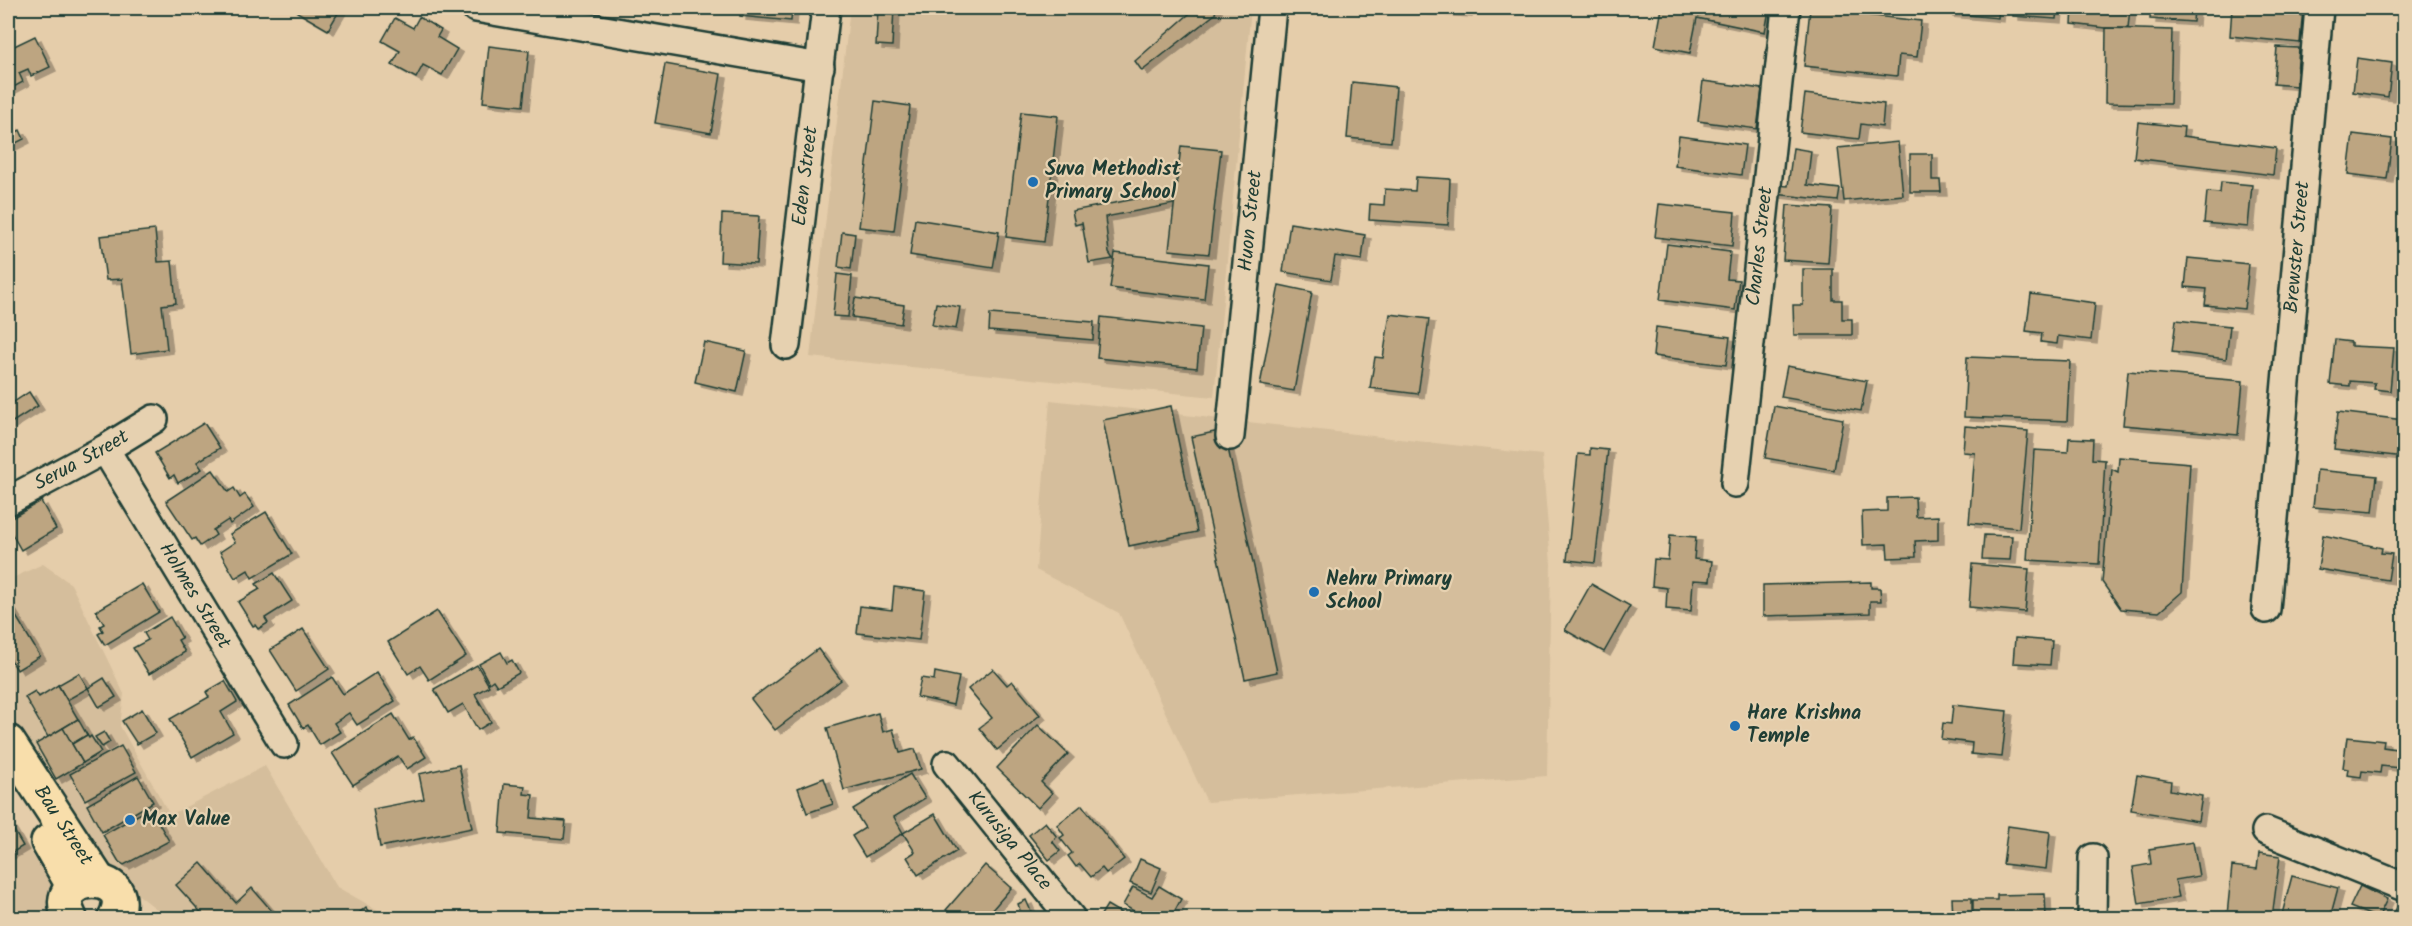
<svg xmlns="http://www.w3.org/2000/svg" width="2412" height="926" viewBox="0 0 2412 926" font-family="Kalam,sans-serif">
<defs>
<filter id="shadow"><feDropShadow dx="6" dy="4" stdDeviation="0" flood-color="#0004"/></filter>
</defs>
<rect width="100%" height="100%" fill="#e5cdaa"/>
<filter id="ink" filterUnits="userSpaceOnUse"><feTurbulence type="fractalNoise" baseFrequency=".0167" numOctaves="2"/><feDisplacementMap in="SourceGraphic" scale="12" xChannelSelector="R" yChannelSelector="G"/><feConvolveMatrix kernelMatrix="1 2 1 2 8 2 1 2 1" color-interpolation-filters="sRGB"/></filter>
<g filter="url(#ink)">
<g fill="#d5be9c">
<polygon points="850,8 1251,8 1214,397 810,357"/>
<polygon points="1050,400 1542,455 1551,564 1547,776 1207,802 1119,613 1036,570"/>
<polygon points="43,564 71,584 124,694 120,726 170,815 265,766 337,887 392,918 168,918 112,874 8,716 8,580"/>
<polygon points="8,821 42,868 57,896 49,918 8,918"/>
</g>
<g fill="#bda581" stroke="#1f3d34" stroke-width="1.5" filter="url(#shadow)">
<polygon points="299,8 341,8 328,30 297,12"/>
<polygon points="741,8 792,8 791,21 740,16"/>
<polygon points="878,8 894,8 892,46 876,45"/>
<polygon points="1196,8 1216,8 1215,14 1142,71 1135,61"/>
<polygon points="1418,8 1466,8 1466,13 1417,10"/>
<polygon points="1662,8 1757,8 1769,10 1765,32 1697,18 1690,53 1655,46"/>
<polygon points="1948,8 1999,8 1998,18 1947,13"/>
<polygon points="2013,8 2057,8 2056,19 2013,16"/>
<polygon points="2073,8 2130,8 2128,28 2106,28 2072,24"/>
<polygon points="2151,8 2194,8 2193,22 2150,19"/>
<polygon points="2232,8 2303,8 2300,43 2230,36"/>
<polygon points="1810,9 1921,21 1917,57 1899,55 1897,76 1804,66"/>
<polygon points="419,17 441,30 437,37 457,49 442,75 423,65 416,78 392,65 400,51 382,41 395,18 413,28"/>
<polygon points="2106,28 2172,30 2170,104 2105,103"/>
<polygon points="35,36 50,67 31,76 28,69 19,73 23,82 8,90 8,49"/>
<polygon points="489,46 529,51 523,106 483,102"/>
<polygon points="2277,47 2299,48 2296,86 2274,84"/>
<polygon points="2357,58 2392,63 2388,97 2353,92"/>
<polygon points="665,64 721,74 711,133 655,123"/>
<polygon points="1703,81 1762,89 1757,129 1698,121"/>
<polygon points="1352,82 1396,87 1391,142 1347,138"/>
<polygon points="1805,94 1884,104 1882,127 1861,124 1859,139 1800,132"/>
<polygon points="875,101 910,106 894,231 859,227"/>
<polygon points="1021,112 1058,116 1044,242 1006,237"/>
<polygon points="8,118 15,133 20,130 24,139 8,147"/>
<polygon points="2138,122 2184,127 2183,136 2276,148 2273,175 2134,158"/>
<polygon points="2353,134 2392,139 2387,179 2348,174"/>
<polygon points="1679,136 1745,145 1741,175 1675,166"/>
<polygon points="1898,142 1903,195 1844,201 1838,148"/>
<polygon points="1181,146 1221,150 1209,254 1169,250"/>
<polygon points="1793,148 1811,151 1807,185 1840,189 1838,201 1775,194 1776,185 1788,186"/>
<polygon points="1910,154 1932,154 1932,180 1940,180 1941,192 1910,192"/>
<polygon points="1416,177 1450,179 1448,225 1369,220 1370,204 1384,205 1385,189 1415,191"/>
<polygon points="2221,182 2252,185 2248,227 2204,223 2207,192 2220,193"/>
<polygon points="1172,192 1174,204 1105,217 1109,253 1113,259 1089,263 1082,223 1075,225 1072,211"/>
<polygon points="1659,204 1735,212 1732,246 1655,237"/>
<polygon points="1787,205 1832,208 1828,263 1783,260"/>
<polygon points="722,214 759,216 756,264 720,262"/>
<polygon points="915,219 999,232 993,268 910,255"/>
<polygon points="1290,223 1365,235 1362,260 1335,256 1331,280 1283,272"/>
<polygon points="155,230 158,262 172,261 176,303 162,305 167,349 131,354 122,279 106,280 100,236"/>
<polygon points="842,232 855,234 851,269 838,267"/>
<polygon points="1667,244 1730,252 1727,279 1739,280 1735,310 1660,300"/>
<polygon points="1115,253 1208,264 1204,299 1110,288"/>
<polygon points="2188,258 2249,264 2244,309 2205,305 2207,289 2185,287"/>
<polygon points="1803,269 1833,269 1833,300 1842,300 1842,319 1852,319 1852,335 1794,335 1793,305 1803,305"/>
<polygon points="837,274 852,276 848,317 833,316"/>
<polygon points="1279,285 1312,292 1294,391 1260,385"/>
<polygon points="2031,294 2095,303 2091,340 2058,336 2057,344 2041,342 2042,333 2026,331"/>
<polygon points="855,298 904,305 901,324 852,317"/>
<polygon points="936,303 960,307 956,329 932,325"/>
<polygon points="990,314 1094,322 1093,340 989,331"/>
<polygon points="1390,314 1429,319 1418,394 1370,388 1375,357 1383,358"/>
<polygon points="1101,317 1201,328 1197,368 1097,358"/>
<polygon points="2176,320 2230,326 2226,359 2172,352"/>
<polygon points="1656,327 1730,337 1726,365 1653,356"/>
<polygon points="2335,340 2351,342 2351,346 2394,348 2390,391 2374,389 2375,383 2350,381 2350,386 2330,384"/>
<polygon points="704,342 746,351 737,392 695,382"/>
<polygon points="1967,357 2070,361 2067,421 1964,417"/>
<polygon points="1787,366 1867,381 1861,411 1781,397"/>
<polygon points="2128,371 2243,381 2238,435 2123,425"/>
<polygon points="29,392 38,406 8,425 8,406"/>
<polygon points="1171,406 1197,532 1129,546 1103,420"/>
<polygon points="1774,406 1843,419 1834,470 1765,458"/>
<polygon points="2338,412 2404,420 2404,457 2334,449"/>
<polygon points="204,423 220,448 197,462 202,469 178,483 174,475 170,478 155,453"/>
<polygon points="1965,426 2028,431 2019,528 1969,523 1975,453 1963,452"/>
<polygon points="1224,430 1277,672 1245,679 1191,437"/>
<polygon points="2069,438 2093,439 2092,459 2105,460 2099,564 2027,560 2034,450 2068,452"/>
<polygon points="1590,448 1608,450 1595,563 1567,560 1578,454 1590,455"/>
<polygon points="2119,457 2190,463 2182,592 2159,612 2121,609 2102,582 2112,469 2118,472"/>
<polygon points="213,470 228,492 234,488 240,498 245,494 254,507 230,524 228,520 213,530 216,535 200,546 195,538 192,540 166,501"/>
<polygon points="2317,470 2377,476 2373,512 2313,507"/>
<polygon points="1915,497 1916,517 1938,516 1938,540 1915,541 1916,557 1888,558 1887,544 1863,545 1862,512 1887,511 1887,498"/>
<polygon points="41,501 56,529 21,550 8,527 8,520"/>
<polygon points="266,512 292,554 252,578 248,570 235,578 220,552 235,542 230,534"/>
<polygon points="1670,535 1696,537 1694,559 1712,561 1710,581 1693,580 1691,611 1666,609 1667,588 1652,586 1654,559 1668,560"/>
<polygon points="1984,535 2012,536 2010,560 1982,559"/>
<polygon points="2323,535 2382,548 2381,553 2392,554 2388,580 2318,569"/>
<polygon points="1972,564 2029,569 2025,612 1969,607"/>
<polygon points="274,573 292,601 265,618 268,623 258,629 255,625 253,626 238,602 260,589 256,584"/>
<polygon points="1871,582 1871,588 1880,588 1881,601 1870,601 1870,613 1763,616 1763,585"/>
<polygon points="142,584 159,612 105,645 98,634 103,631 100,626 104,624 96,611"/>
<polygon points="1591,584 1630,606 1604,652 1565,630"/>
<polygon points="894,587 925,591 919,640 857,633 860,606 892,610"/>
<polygon points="8,603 40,656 17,670 8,655"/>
<polygon points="437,611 466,656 429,680 420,666 408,674 388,642"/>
<polygon points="170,617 182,638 178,640 185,652 149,674 133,648 148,640 144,633"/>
<polygon points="303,629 329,669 296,691 270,650"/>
<polygon points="2015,638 2052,641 2050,665 2013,663"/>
<polygon points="818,649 841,680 775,730 751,699"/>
<polygon points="501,652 507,663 512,660 519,673 497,686 493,680 489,683 479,664"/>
<polygon points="477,665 489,686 475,694 491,722 478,730 463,704 448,713 434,689"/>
<polygon points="993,669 1007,685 1012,681 1040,715 997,750 979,728 992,718 968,689"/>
<polygon points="377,672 395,701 357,725 349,713 334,723 340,732 320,745 308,725 303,728 289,705 332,677 343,694"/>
<polygon points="935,672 959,677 953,705 917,697 921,678 934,680"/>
<polygon points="79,673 88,688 67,700 58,685"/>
<polygon points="104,678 116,697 99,707 88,688"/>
<polygon points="225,681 237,702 221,712 233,733 192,757 170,719 209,697 206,692"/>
<polygon points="58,685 78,719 48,737 25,697 35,691 39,697"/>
<polygon points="1953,705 2007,711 2002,757 1971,754 1972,743 1941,739 1943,723 1951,724"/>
<polygon points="142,709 156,733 137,744 122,721"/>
<polygon points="878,713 883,732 893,729 900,753 915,749 921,769 844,790 827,728"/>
<polygon points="393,714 409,740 413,737 426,757 407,769 398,756 353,785 332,753"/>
<polygon points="78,719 87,735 72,744 63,728"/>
<polygon points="1038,725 1068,754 1041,782 1052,793 1038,808 997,768"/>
<polygon points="63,728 83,763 56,779 36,744"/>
<polygon points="104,732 110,742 102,747 95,737"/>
<polygon points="87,735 89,738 91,736 101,752 83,763 72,744"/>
<polygon points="2347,737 2384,741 2383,747 2403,750 2400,768 2381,766 2380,773 2362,771 2361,777 2347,775 2348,769 2343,768"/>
<polygon points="121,746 136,772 85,800 70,774"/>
<polygon points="459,765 472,828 380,847 373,809 424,799 419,774"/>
<polygon points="910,774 925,798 894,817 903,833 865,857 852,836 865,828 853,809"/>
<polygon points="2137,775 2171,781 2170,790 2202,796 2198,821 2131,810"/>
<polygon points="138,776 153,802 102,832 87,805"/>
<polygon points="824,778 833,804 807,813 798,788"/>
<polygon points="504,784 525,786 524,794 533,795 531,818 566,821 564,839 500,833"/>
<polygon points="1082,805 1124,859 1106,873 1102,868 1091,877 1080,864 1076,867 1068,856 1072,853 1060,838 1064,835 1057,825"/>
<polygon points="150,808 169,841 124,865 119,862 103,835"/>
<polygon points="935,814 957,851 918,875 907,857 915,852 903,833"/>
<polygon points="1045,822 1057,837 1052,841 1060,851 1049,860 1029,835"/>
<polygon points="10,824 23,846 8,855 8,825"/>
<polygon points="2008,826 2050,832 2046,869 2003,864"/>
<polygon points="2193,842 2199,876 2175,880 2179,897 2139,904 2133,867 2151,864 2149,849"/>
<polygon points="2259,853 2280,856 2272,918 2227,915 2232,866 2257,869"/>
<polygon points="1140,859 1161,868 1151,892 1130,883"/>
<polygon points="201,863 236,903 252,888 277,917 275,918 206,918 176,885"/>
<polygon points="985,865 1011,888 985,918 956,918 946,910"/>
<polygon points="2292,876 2338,888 2330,918 2281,918"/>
<polygon points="1159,886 1181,899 1171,918 1146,918 1123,905 1133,887 1152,897"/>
<polygon points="2360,886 2387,899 2378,918 2350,907"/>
<polygon points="2045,894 2046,918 1973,918 1973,900 1997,900 1997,895"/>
<polygon points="1952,898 1972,898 1972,918 1953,918"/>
<polygon points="1026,900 1034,918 1008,918 1021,913 1018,904"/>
<polygon points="2399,904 2404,907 2404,918 2391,918"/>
<polygon points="1107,905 1124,915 1131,918 1099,918"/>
<polygon points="366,907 375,918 376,918 356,918 354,917"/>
</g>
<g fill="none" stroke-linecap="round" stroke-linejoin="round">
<defs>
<g id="minor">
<polyline points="476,8 820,67"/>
<path id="s1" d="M786,345L826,8"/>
<path id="s2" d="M1230,436L1272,8"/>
<path id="s3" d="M105,449L284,744"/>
<path id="s4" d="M1735,483L1786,8"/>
<path id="s5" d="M8,501L105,449L154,419"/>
<path id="s6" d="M2266,609L2319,8"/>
<path id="s7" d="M947,764L1071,918"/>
<polyline points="2266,831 2404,887"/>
<polyline points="2092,918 2093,858"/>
</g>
<g id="major">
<path id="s8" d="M8,742L98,880"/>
<polyline points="48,842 74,887"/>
<path d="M70,918C44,870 140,868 115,918"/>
</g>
</defs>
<use href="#minor" stroke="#1f3d34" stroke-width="32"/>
<use href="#major" stroke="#1f3d34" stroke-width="38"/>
<use href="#minor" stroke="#e6d1b0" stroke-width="27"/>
<use href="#major" stroke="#f8deab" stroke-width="33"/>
</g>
</g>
<g fill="#1f6fb2" stroke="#e6d1b0" stroke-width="2">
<circle cx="1033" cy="182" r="6"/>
<circle cx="1314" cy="592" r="6"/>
<circle cx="1735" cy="726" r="6"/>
<circle cx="130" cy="820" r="6"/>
</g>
<g text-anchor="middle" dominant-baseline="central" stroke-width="4.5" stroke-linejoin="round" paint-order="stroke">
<g font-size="20" font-weight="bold" fill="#1f3d34" stroke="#e6d1b0" text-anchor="start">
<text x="1045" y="170">Suva Methodist<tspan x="1045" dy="23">Primary School</tspan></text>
<text x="1326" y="580">Nehru Primary<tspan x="1326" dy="23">School</tspan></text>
<text x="1747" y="714">Hare Krishna<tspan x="1747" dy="23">Temple</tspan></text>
<text x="142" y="820">Max Value</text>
</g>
<g font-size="20" fill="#1f3d34" stroke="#e6d1b0">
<text stroke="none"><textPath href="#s1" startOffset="170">Eden Street</textPath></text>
<text stroke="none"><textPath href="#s2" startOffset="216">Huon Street</textPath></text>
<text stroke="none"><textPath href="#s4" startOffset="238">Charles Street</textPath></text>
<text stroke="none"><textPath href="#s6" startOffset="363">Brewster Street</textPath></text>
<text stroke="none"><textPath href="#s5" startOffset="84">Serua Street</textPath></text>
<text stroke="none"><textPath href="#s3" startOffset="172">Holmes Street</textPath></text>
<text stroke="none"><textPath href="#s8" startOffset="100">Bau Street</textPath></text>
<text stroke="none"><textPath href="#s7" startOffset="99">Kurusiga Place</textPath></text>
</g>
</g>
<rect width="2412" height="926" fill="none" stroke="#e6d1b0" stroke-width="30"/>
<rect x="15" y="15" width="2382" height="896" fill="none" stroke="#1f3d34" stroke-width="2" filter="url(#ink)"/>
</svg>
